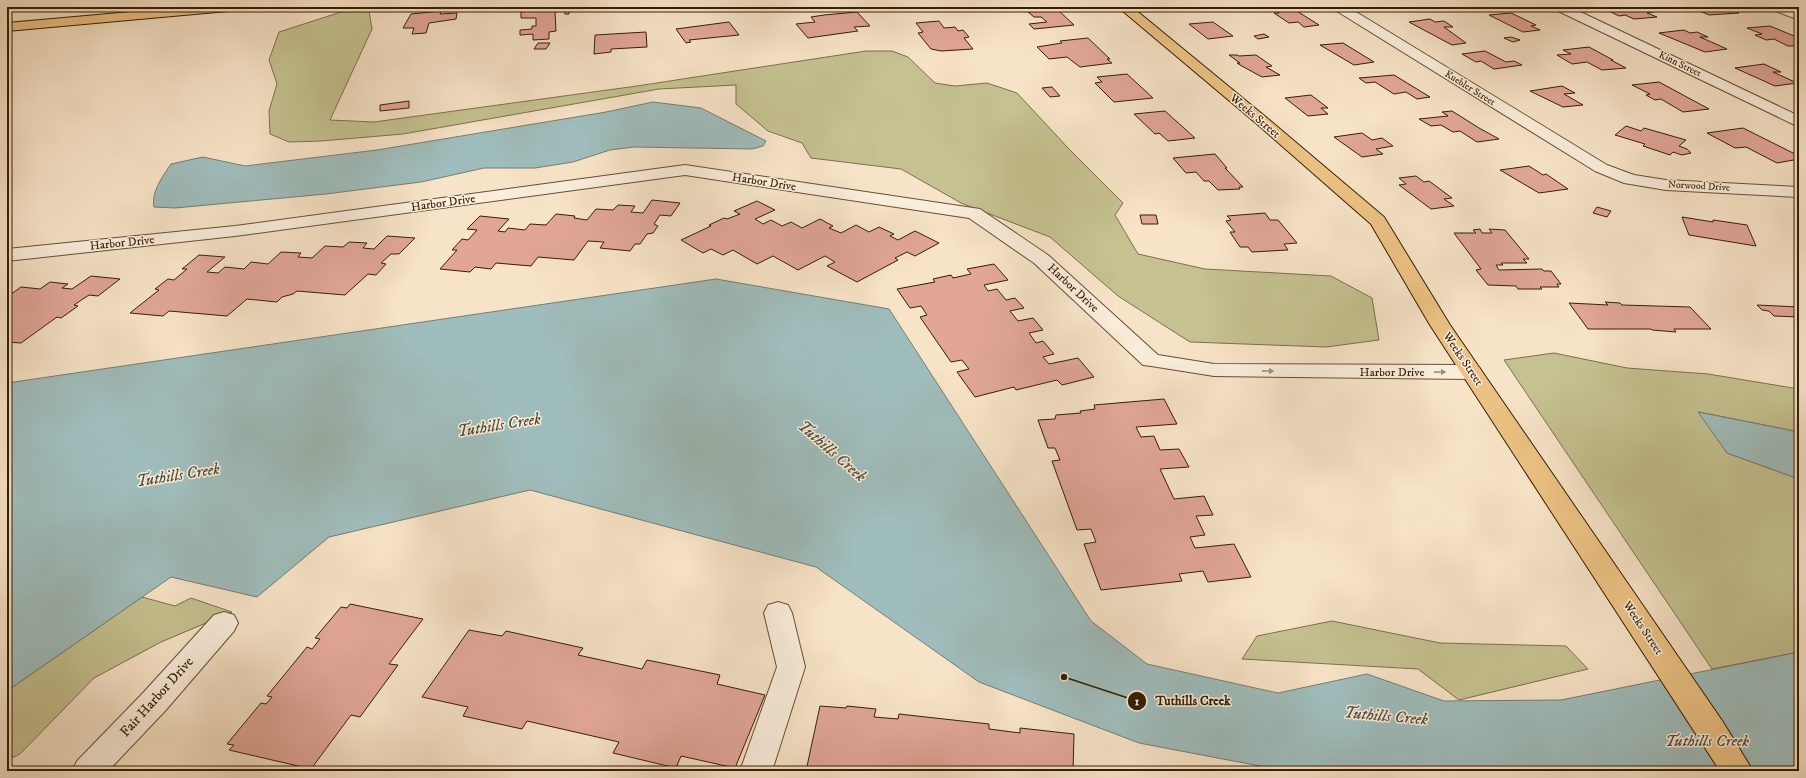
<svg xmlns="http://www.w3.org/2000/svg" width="1806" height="778" viewBox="0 0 1806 778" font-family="'IM FELL DW Pica',serif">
<rect width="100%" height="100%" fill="#f7e3c7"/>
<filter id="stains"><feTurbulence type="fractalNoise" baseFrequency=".005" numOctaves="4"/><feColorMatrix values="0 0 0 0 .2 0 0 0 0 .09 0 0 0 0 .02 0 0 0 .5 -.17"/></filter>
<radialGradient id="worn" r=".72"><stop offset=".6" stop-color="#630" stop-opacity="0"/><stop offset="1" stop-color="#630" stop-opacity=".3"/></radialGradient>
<g fill="#c5c190" stroke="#7d704a">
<polygon points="369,11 372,29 330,120 374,122 637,86 866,51 892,51 908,57 935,83 955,86 987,83 1017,93 1069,149 1123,203 1115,215 1138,254 1205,269 1331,276 1372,298 1379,340 1326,347 1190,342 1118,296 1050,237 961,203 901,169 811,158 802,143 768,131 736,104 736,85 659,89 403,134 321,141 289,142 270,134 269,111 277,84 269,60 279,32 341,12"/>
<polygon points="1554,353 1627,368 1708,374 1799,389 1799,432 1699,412 1727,453 1799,479 1799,652 1712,669 1504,360"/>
<polygon points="142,597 175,606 191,598 232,612 161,642 94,678 20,754 7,760 7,691"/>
<polygon points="1332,621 1440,643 1566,646 1588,669 1459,700 1418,669 1242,659 1257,636"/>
</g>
<g fill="#9fbdbc" stroke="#757d72">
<path d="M653,102L701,108L766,141L763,146L752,149L634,147L610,150L573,162L535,168H484L421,182L326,194L175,208L154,207C151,192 163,176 171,164L203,157L245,166L377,150L606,112Z"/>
<polygon points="716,279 889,309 1091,621 1147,664 1278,693 1367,674 1444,701 1561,700 1799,652 1799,771 1286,771 1139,743 979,682 816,567 530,490 329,537 257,597 171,577 7,691 7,383"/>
<polygon points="1698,412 1799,432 1799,479 1727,453"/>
</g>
<g fill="#e1a698" stroke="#351e03">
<polygon points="11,7 40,7 9,10"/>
<polygon points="536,7 575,7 576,10 569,11 569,14 565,14 564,11 555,12 556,31 549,32 549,39 533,40 533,34 520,35 520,30 532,29 532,26 536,26 536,18 521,18 521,12 536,10"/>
<polygon points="1601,7 1648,7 1658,11 1647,13 1657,17 1634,19 1625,15 1619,16"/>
<polygon points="1691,7 1727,7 1739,13 1709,15"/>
<polygon points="1292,8 1319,25 1304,27 1298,22 1289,23 1274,13 1279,13 1275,10"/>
<polygon points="1057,9 1074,25 1034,29 1029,24 1047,22 1041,17 1034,17 1028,12"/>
<polygon points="441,11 440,14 457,13 456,19 429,23 426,33 412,34 414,28 403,28 411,14"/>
<polygon points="857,12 870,26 854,27 858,31 808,38 796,24 815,22 811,17 824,15"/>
<polygon points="1511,13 1536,25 1531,26 1540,30 1523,32 1489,15"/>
<polygon points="1430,19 1435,22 1444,21 1453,27 1444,27 1466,43 1452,45 1409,22"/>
<polygon points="939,21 944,28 955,27 958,31 963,30 969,37 964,38 973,49 941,51 931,49 918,33 923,32 916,23"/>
<polygon points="729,22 739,35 689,40 691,42 686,43 676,29"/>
<polygon points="1213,22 1233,36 1208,39 1189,24"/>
<polygon points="1770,26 1799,38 1799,46 1788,46 1774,39 1766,40 1755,35 1762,34 1747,28"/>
<polygon points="1684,30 1690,33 1697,32 1708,37 1700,37 1727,49 1705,52 1659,33"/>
<polygon points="646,32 647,47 611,49 611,52 594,54 595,35"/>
<polygon points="1264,34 1269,37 1258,39 1254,36"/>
<polygon points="1511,37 1520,40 1513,42 1504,38"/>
<polygon points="1088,38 1110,59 1107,59 1112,63 1080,67 1067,57 1049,59 1037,47 1062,43 1060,41"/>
<polygon points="538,43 550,43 546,49 534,49"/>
<polygon points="1343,43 1374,62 1354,65 1320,45"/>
<polygon points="1589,47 1613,60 1611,60 1626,68 1602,70 1587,62 1572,64 1557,55 1571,54 1563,50"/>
<polygon points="1485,51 1506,62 1514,61 1522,65 1494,69 1481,61 1476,62 1462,54"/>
<polygon points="1229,55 1237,55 1239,56 1256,55 1272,66 1266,67 1280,75 1262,77 1240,65 1237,63 1240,63"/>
<polygon points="1764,64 1781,72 1773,72 1797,83 1775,86 1735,68"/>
<polygon points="1127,74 1153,98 1114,102 1095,83 1102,82 1097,77"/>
<polygon points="1394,75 1430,97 1417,99 1406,92 1394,94 1375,82 1366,83 1359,78"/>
<polygon points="1659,82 1709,109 1683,112 1661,99 1655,100 1646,95 1650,94 1632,85"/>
<polygon points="1562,86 1575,93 1564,94 1583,105 1563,107 1530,91"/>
<polygon points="1052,87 1060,96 1050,97 1042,88"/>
<polygon points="1311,95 1328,108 1321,108 1328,114 1308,116 1285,98"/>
<polygon points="409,101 409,108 380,111 380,105"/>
<polygon points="1165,111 1195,138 1168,141 1159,133 1155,134 1134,114"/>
<polygon points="1452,111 1479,128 1499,139 1477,142 1460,131 1453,132 1441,125 1431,126 1419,119 1448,116 1442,112"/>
<polygon points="1626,126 1641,131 1644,128 1686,140 1679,146 1687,149 1691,153 1682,155 1673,152 1670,155 1643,146 1645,144 1615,135"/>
<polygon points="1743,128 1799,156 1799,159 1777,163 1746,147 1735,148 1707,133"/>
<polygon points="1362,133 1372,140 1382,138 1393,146 1376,149 1383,154 1362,157 1334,137"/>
<polygon points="1215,154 1227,168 1225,168 1243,187 1239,187 1240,189 1218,190 1209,181 1204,181 1196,172 1186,173 1173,158"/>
<polygon points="1529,166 1543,175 1546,174 1568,189 1539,193 1500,170"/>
<polygon points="1416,176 1424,182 1429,181 1452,198 1444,199 1454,206 1431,209 1399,185 1406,184 1399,178"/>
<polygon points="652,200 680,203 671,216 660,215 654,224 658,226 653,233 647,234 640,244 635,244 630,251 600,248 604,242 588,241 574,260 538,257 531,266 496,263 491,269 475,267 470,272 440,269 457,250 452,250 462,239 468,240 477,230 467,229 480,216 509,219 498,231 505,232 508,228 525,230 530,224 546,225 556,214 575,216 574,218 587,220 596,209 613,210 618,205 635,206 631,212 643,213"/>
<polygon points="757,201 775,210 755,219 763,224 771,220 782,226 791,222 802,228 820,219 833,226 829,228 841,233 856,225 869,232 879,227 894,234 890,236 898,240 915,231 939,243 915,256 907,252 895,258 898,260 857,282 827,266 835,262 825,256 798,270 773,256 757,264 733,250 723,255 711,249 703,253 681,240 711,226 709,225 724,218 727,219 740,214 734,211"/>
<polygon points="1597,207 1611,211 1607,217 1593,213"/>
<polygon points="1265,213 1270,220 1278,220 1297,243 1284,244 1288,250 1252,252 1248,247 1240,247 1230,232 1235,232 1226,221 1231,220 1227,216"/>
<polygon points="1140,215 1156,215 1158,224 1142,224"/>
<polygon points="1682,217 1713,222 1713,220 1747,225 1756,246 1689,235"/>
<polygon points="1480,229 1482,233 1492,233 1489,229 1505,230 1529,259 1523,259 1527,263 1501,263 1503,265 1496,265 1499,270 1542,269 1544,271 1551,271 1561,284 1557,284 1559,287 1540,287 1542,289 1518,289 1516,286 1488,285 1476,270 1481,269 1454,233 1476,233 1473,230"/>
<polygon points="387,236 415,238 399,254 391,254 381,263 386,264 376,275 368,274 345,295 297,291 293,294 282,297 277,302 247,299 227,316 169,311 163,316 130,313 159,290 155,289 168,279 174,280 187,269 182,269 199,255 225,257 207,272 218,273 225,267 244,269 251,262 268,264 281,252 301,253 298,257 312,258 325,246 343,247 349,242 367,243 363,248 374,249"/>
<polygon points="994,264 1008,280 984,285 988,291 997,289 1006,300 1015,298 1024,308 1010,311 1018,321 1033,318 1043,330 1029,333 1036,343 1043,341 1054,354 1043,357 1049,364 1078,358 1094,377 1062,385 1057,380 1016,390 1014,387 975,397 957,372 969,369 962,360 951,362 920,317 927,315 921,306 910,308 897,289 935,282 933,279 951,275 953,278 971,274 967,269"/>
<polygon points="91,276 120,279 98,296 89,295 74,305 78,306 61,318 57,317 21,343 7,342 7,297 21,287 40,289 50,282 68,284 62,288 72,289"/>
<polygon points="1605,302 1620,303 1622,305 1690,307 1711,329 1674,329 1676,332 1652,330 1651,329 1588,329 1569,303 1608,305"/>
<polygon points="1757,305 1799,307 1799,317 1774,316 1769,311 1762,310"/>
<polygon points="1164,399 1177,424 1136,427 1141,437 1154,436 1160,450 1179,449 1189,467 1160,469 1174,499 1204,496 1213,515 1196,516 1205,535 1190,537 1195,548 1234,544 1251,577 1208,582 1203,571 1179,574 1182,581 1101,590 1084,544 1096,542 1091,529 1077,530 1052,461 1060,460 1055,448 1048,448 1038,420 1055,419 1056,415 1081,413 1080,411 1095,409 1094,405"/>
<polygon points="350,604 423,619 389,664 398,665 360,717 351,715 311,769 229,750 234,745 227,744 261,703 266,704 272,697 267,696 307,647 312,649 320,639 315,638 341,607 347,608"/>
<polygon points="469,630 502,636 506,631 583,648 578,655 642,669 647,660 720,675 717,684 765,695 735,768 681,756 676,768 613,753 619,742 527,721 522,729 463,716 468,707 422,697"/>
<polygon points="820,706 846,708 847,706 876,709 874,717 898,719 899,714 989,724 989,729 1020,733 1020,728 1074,734 1073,771 806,771"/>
</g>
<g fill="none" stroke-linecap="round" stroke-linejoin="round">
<defs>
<g id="minor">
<polygon points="1333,7 1348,7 1607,165 1634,175 1666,180 1799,187 1799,197 1666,190 1624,183 1595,171 1335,10"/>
<polygon points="1554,7 1570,7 1799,116 1799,127 1556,10"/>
<polygon points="1771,7 1788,7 1799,12 1799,20 1773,10"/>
<polygon points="685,165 980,209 1048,255 1158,355 1214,364 1471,365 1479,367 1482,372 1479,377 1471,379 1214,376 1151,366 1143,365 1034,263 969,218 685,175 235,236 7,261 7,249 235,226"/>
<polygon points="778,602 788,605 792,613 805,667 772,771 740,771 777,667 764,613 768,605"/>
<polygon points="224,612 234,615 238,623 234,631 165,711 108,771 72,771 77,761 143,693 214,615"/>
</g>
<g id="major">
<polygon points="187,7 234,7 232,10 228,11 7,31 7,23"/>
<polygon points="1118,7 1132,7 1267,118 1384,217 1450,325 1723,722 1753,771 1720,771 1430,325 1371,224 1257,124"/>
</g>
</defs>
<use href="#minor" stroke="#664f34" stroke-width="2"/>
<use href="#major" stroke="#351e03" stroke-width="2"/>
<use href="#minor" fill="#faeddb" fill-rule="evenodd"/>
<use href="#major" fill="#ecc284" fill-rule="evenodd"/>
</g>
<defs><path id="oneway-solid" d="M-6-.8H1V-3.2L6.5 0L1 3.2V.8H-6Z"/></defs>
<g fill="#a1907a">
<use href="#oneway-solid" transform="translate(1268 371) rotate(1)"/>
<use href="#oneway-solid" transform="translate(1440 372) rotate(-1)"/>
</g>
<g text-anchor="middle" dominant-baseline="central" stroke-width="3" stroke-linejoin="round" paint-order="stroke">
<g font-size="10" fill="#351e03" stroke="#faeddb">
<text transform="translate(1680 64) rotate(26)">Kinn Street</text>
<text transform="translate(1470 88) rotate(32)">Kuebler Street</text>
<text transform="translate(1699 186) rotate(3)">Norwood Drive</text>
</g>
<g font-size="12" fill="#351e03" stroke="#faeddb">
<text transform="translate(1255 116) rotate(40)">Weeks Street</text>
<text transform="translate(764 182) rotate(9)">Harbor Drive</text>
<text transform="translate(443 203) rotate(-8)">Harbor Drive</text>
<text transform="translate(122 243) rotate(-6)">Harbor Drive</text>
<text transform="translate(1073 288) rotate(43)">Harbor Drive</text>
<text transform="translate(1463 359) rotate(56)">Weeks Street</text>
<text x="1392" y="372">Harbor Drive</text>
<text transform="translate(1643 628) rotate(56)">Weeks Street</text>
</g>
<g font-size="14" fill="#351e03" stroke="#faeddb">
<text transform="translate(157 697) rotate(-48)">Fair Harbor Drive</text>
</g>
<g font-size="16" font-style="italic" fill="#554e3a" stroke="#faeddb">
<text transform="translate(499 425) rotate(-9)">Tuthills Creek</text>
<text transform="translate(832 451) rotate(41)">Tuthills Creek</text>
<text transform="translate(178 475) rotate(-9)">Tuthills Creek</text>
<text transform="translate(1386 716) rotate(5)">Tuthills Creek</text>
<text x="1707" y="741">Tuthills Creek</text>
</g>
</g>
<path fill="none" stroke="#351e03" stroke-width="1.5" d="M1064 677L1137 701"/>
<g fill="#351e03" stroke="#faeddb" stroke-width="1.5">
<circle cx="1064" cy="677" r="4"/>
<circle cx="1137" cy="701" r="10"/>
</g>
<g font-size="12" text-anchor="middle" font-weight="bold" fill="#fff">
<text x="1137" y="705">1</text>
</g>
<g font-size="13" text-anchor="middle" font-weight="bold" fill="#351e03" stroke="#faeddb" stroke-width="3" stroke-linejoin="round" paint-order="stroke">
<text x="1193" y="705">Tuthills Creek</text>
</g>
<rect width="1806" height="778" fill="none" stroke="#f7e3c7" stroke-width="24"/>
<rect x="8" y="8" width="1790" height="762" fill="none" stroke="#351e03" stroke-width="2"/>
<rect x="12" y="12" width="1782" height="754" fill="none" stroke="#351e03"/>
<rect width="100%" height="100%" filter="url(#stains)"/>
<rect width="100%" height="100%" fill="url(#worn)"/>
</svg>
